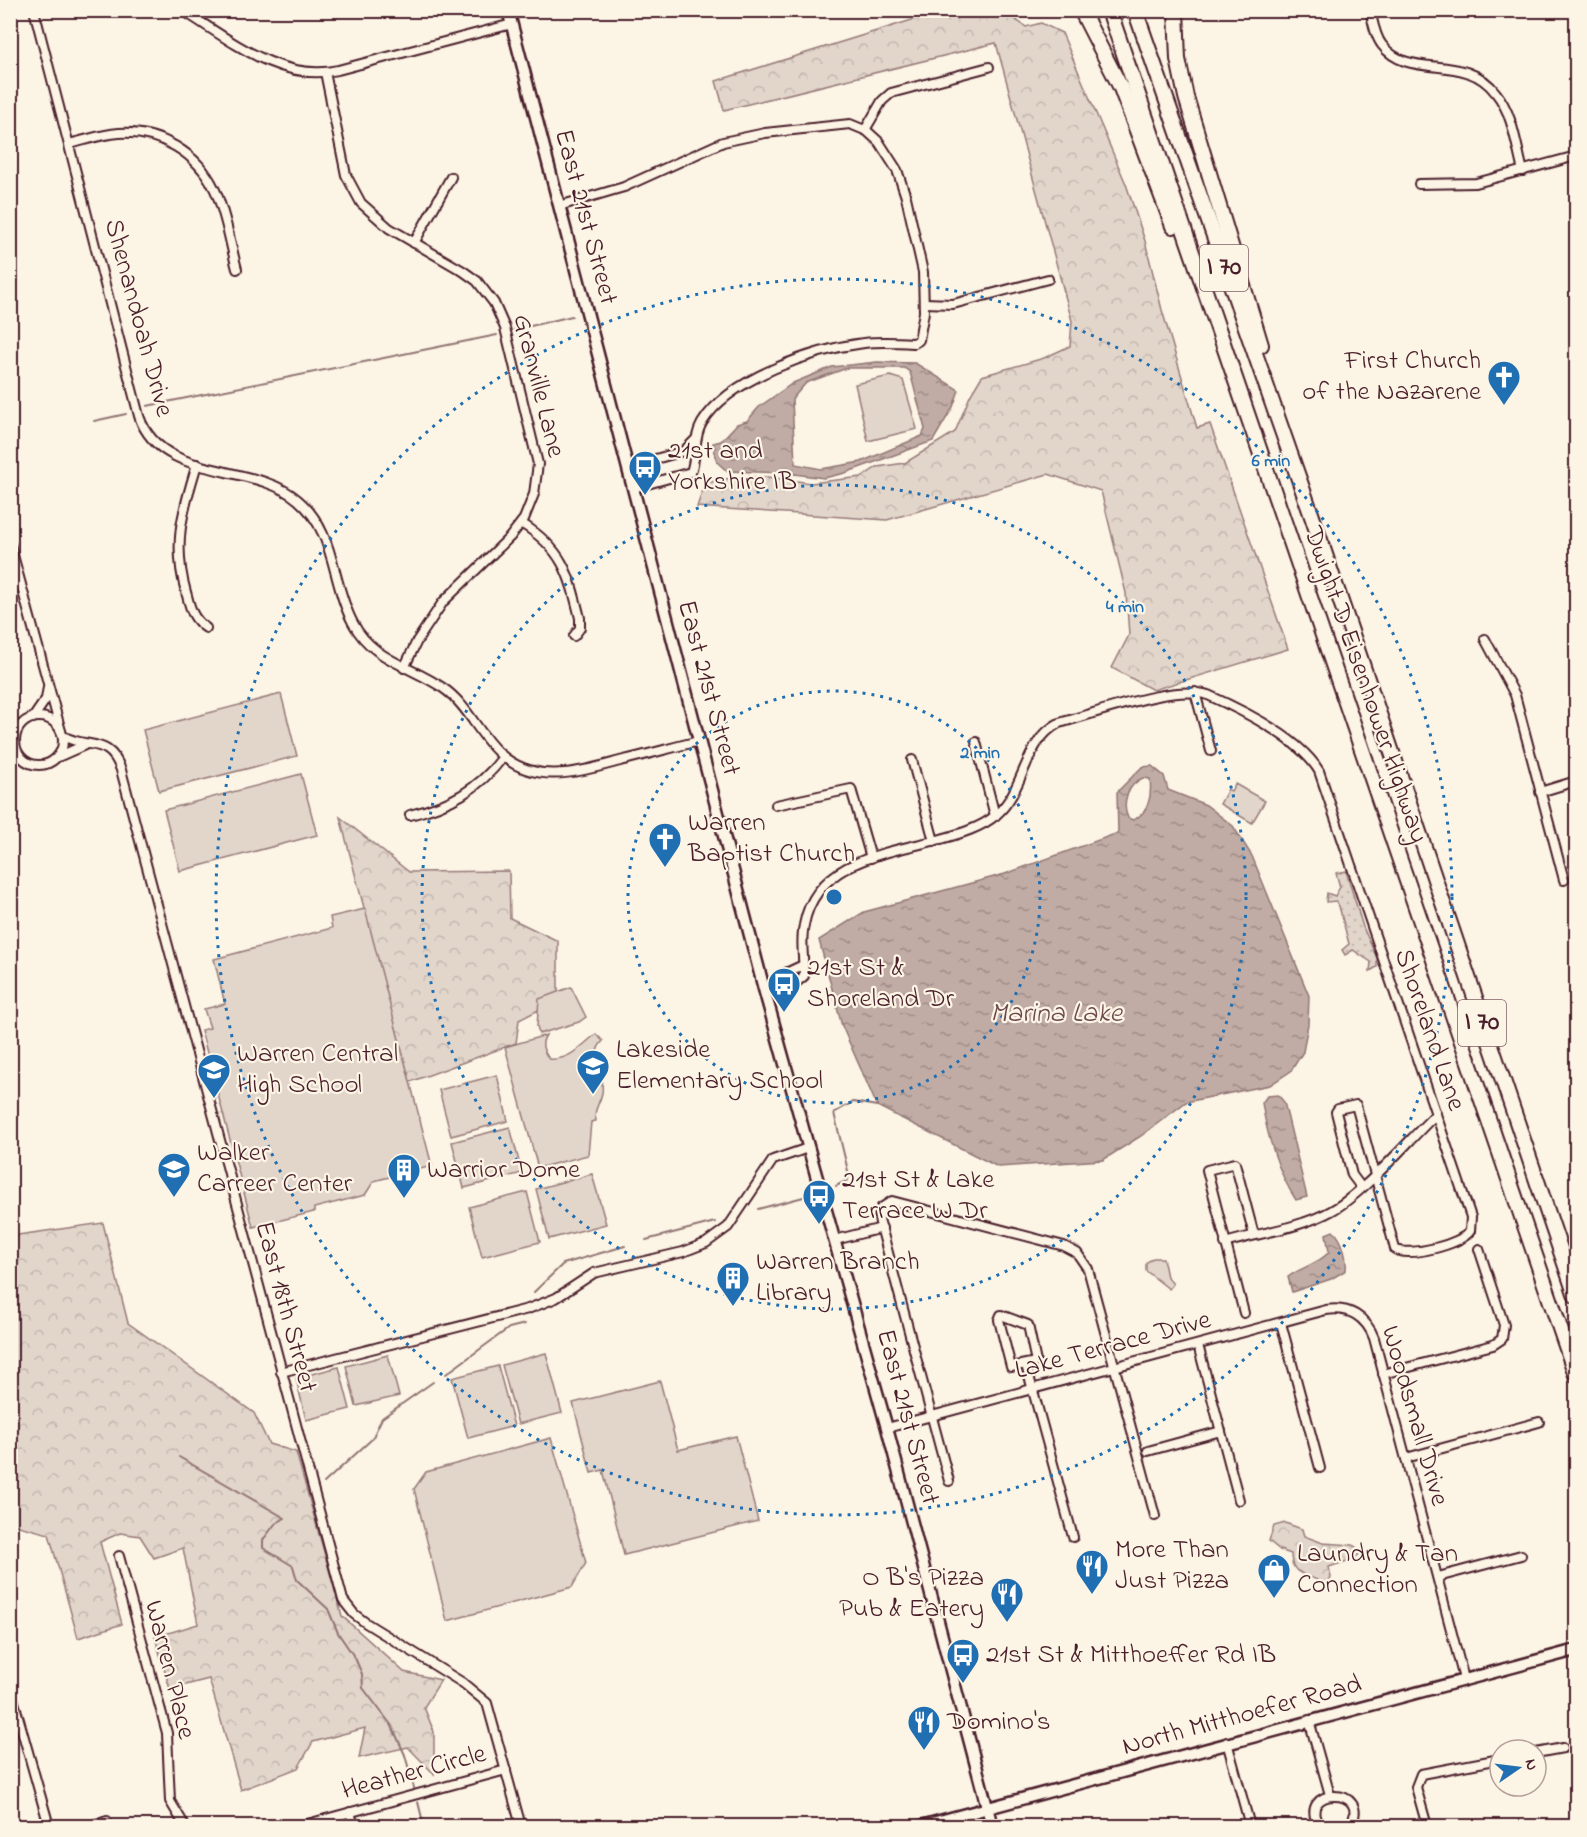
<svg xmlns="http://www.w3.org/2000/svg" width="1587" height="1837" viewBox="0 0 1587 1837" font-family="'Indie Flower',sans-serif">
<defs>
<pattern id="grass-dots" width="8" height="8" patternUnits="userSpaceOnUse" patternTransform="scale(1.5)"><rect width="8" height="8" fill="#e2d5ca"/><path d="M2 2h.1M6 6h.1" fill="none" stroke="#c3b6ae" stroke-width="1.8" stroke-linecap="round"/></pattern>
<pattern id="forest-crowns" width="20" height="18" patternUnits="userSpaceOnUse" patternTransform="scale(1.5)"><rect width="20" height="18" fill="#e2d5ca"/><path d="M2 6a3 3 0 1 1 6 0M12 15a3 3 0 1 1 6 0" fill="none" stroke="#c3b6ae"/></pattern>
<pattern id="water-ripples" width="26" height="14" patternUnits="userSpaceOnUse" patternTransform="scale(1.5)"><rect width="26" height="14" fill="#c0aca5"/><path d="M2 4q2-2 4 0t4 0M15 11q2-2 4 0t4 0" fill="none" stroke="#9e8b87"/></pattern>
</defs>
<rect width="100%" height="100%" fill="#fcf5e5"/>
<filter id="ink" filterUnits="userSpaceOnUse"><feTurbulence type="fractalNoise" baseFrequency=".0167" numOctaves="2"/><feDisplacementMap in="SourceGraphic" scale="12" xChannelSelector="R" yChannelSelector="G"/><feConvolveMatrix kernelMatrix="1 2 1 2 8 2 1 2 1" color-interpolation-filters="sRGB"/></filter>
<g filter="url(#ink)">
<polygon fill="url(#grass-dots)" stroke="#967a7a" stroke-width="1.5" points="1346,871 1363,927 1377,958 1377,967 1370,971 1371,962 1353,950 1345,955 1342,950 1349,944 1339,906 1336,901 1326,902 1327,893 1335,896 1340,887 1336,873"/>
<g fill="url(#forest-crowns)" stroke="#967a7a" stroke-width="1.5">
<polygon points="944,10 1004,11 1026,27 1041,23 1062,33 1126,184 1145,241 1162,310 1197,428 1210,424 1288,649 1153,690 1112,668 1129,635 1126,593 1101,491 1048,474 887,520 697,507 705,483 736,477 768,477 811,483 862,477 877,467 905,463 955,432 970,396 982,376 1044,358 1070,346 1072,321 996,43 724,110 716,81"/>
<polygon points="340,817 409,872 509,871 510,918 558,941 558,1000 519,1020 516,1043 410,1082"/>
<polygon points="103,1223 128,1323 254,1413 269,1444 296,1452 342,1616 404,1672 441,1680 424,1707 434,1732 434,1774 408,1747 359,1758 365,1728 313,1742 298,1768 241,1790 209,1679 170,1689 155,1637 198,1624 183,1548 154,1558 140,1536 120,1533 100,1542 122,1624 78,1638 49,1534 11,1524 11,1236"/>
<path d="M1285,1523L1302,1529L1304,1536L1323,1543L1353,1545L1362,1552L1353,1559L1329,1567L1331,1578L1326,1588C1314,1571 1291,1581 1291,1554L1280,1550L1269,1541L1274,1526Z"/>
</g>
<g fill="#e2d5ca" stroke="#967a7a" stroke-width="1.5">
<polygon points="890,376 903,380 917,429 868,441 855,384"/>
<polygon points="281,694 297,756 159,791 143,730"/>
<polygon points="301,774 317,835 180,871 164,810"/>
<polygon points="1235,784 1265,801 1252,823 1220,804 1228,789 1231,791"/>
<polygon points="365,909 432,1166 374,1181 365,1195 314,1208 314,1212 253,1227 201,1030 210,1028 204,1009 225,1004 214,959 332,928 330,917"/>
<polygon points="571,987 586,1017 579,1022 539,1034 537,1026 539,999"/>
<path d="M596,1034L603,1041C587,1057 606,1076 602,1093C600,1104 593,1109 596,1121L591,1122L588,1155L538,1168L505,1047L546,1035C540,1044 543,1050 549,1059C569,1061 581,1046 596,1034Z"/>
<polygon points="497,1075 508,1121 451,1136 439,1090"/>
<polygon points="510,1127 522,1173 464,1188 452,1142"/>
<polygon points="592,1174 606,1224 549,1239 536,1189"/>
<polygon points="527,1192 540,1242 482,1257 469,1207"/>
<polygon points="1153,1258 1163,1258 1167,1277 1173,1284 1169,1289 1146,1271 1146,1263"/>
<polygon points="546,1353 562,1413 518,1424 502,1365"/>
<polygon points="388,1355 399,1396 356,1406 346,1366"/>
<polygon points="498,1366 514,1426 468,1438 452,1378"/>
<polygon points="339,1367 350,1409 306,1420 296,1378"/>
<polygon points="660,1381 678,1450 736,1436 758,1521 624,1555 603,1470 591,1473 573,1403"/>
<polygon points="551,1438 586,1563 572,1587 447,1621 414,1489 426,1472"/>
</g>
<g fill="url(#water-ripples)" stroke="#917474" stroke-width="1.5" fill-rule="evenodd">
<path d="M877,362L915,363L959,390L953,407L933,441L845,473L824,478L787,473L727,471L717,462L713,443L721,441L737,424L747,421L759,407L793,383L832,367ZM847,368H904L910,372L925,429L922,436L861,462L821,469L795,464L792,399L806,383Z"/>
<path d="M1152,766L1164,776L1168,790L1206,805L1233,826L1252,856L1309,996L1308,1024L1303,1052L1291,1071L1270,1085L1186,1102L1141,1136L1103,1160L998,1167L877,1106L842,1026L819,940L864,912L1005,874L1118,833L1117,792L1142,767ZM1143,778L1150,779C1152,795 1149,813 1133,820L1128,818C1121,803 1128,784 1143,778Z"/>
<path d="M1278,1095L1284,1102L1307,1197L1296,1200C1278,1173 1267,1135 1262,1103L1267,1096Z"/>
<path d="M1333,1231C1343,1239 1347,1258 1346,1270L1331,1279L1292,1292L1288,1277C1301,1267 1319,1264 1329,1252L1326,1234Z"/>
</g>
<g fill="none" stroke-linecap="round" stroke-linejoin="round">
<g stroke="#917474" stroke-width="2">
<polyline points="514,330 572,316"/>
<polyline points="147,406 497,335"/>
<polyline points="94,421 126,414"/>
<polyline points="836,1186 848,1180 848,1171 834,1113 853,1102 877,1106"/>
<polyline points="758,1209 811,1195"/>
<polyline points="646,1240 715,1222"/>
<polyline points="534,1292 563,1264 625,1246"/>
<polyline points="446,1374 509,1328 525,1324"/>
<polyline points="179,1457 285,1518 275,1524 263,1540 263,1548 293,1566 297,1580 328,1609 338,1633 355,1658 362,1674 363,1688 392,1726 405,1755 414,1788"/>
<polyline points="324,1483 372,1439 382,1418 433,1382"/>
<polyline points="418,1802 424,1826"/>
</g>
<defs>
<g id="minor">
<path d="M34,10L139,416C161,482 253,461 298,500C336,532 331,582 353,623C372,660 411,666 443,688C468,705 478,734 499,753C537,787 581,771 624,760C649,754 674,747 699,741"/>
<path d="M182,10C229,39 281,83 338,70L512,24"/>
<path d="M1370,10C1373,22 1375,36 1382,45C1409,81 1465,51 1496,93C1513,114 1516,145 1523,171"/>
<polyline points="325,72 346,175 361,203 389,228 463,271 477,281 494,303 505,328 538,464 534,494 524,519 510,537 443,602 417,641 404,668"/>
<polyline points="865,130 882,101 891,93 989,67"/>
<path d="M69,144C86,140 102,134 119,133C159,130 198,153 215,190C226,214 230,243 237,269"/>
<polyline points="1419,184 1476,183 1576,156"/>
<path d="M559,206L624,187L723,142L765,133L850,124L867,131L879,142L897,170L906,197L923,272L924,312L919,340L914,343C897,342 881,341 864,343C815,349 729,378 702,423C693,438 697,456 691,472L633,488"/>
<polyline points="414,243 451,177"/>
<polyline points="924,303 953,304 1048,279"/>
<path d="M197,464C183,511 172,543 186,592C190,607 192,619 206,628"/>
<polyline points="627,467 684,451 696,439"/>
<path d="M521,523C563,549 569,573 580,618V628L574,636"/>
<polyline points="10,544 61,731"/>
<polyline points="1485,639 1515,695 1564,880"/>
<polyline points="1195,692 1211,751"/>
<circle cx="39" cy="741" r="24"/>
<polyline points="33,718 46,699 48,687"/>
<path d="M63,736C89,750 109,736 121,770L343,1600L354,1614L366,1623L463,1683L487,1703L521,1826"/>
<polyline points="976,742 995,816"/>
<polyline points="60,756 87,744"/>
<polyline points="912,760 934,841"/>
<polyline points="1540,792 1576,781"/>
<polyline points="776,805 851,789 871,858"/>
<path d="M410,815C450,805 478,790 503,757"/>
<polyline points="774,987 786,973 803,965"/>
<path d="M764,989L774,987L787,990L804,976C804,959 800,942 804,925C816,860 887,853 941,839C959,834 981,828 996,815C1026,789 1023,742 1059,723C1098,713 1172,684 1208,695C1242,710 1300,739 1319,771L1471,1217L1470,1231C1462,1244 1408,1258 1395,1249L1356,1105L1338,1109L1336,1112L1352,1175L1361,1187"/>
<polyline points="835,1240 882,1228"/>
<path d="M1225,1243C1259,1233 1300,1228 1331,1211C1363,1194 1408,1141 1436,1114"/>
<polyline points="1244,1313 1207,1170 1235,1163 1254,1235"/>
<polygon points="1001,1315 1028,1325 1036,1362 1011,1367 999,1320"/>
<polyline points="1281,1323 1320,1468"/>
<polyline points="1198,1345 1239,1500"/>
<polyline points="1026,1365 1073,1537"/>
<polyline points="281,1372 528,1309 556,1298 594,1273 683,1252 706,1243 728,1227 773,1160 808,1148"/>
<polyline points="1383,1374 1493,1345 1502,1339 1504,1325 1479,1249"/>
<path d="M887,1428L1326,1310C1349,1306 1366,1317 1374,1338L1464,1679"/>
<polyline points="1148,1451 1221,1431"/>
<polyline points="1406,1458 1539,1422"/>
<polyline points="949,1481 879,1219 881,1208 892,1201 1064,1246 1077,1253 1088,1269 1155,1516"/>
<polyline points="119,1556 167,1733 170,1801 185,1826"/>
<polyline points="1438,1577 1521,1555"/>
<polyline points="10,1688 49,1826"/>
<polyline points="1309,1720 1330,1795"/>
<polyline points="1227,1742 1250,1826"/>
<polyline points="1536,1753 1563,1748"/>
<polyline points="350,1812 354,1826"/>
<polyline points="88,1826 107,1821"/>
<polyline points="300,1826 506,1770"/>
<path d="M1319,1826C1295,1786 1374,1786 1350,1826"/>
<polyline points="1427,1826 1416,1787 1421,1774 1500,1759"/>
</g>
<g id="secondary">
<polyline points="508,10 764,989 887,1428 992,1826"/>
<polyline points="921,1826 1576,1650"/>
</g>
<g id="motorway">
<polyline points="1081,10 1121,88 1173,226"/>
<polyline points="1109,10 1576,1375"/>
<polyline points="1135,10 1315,525 1576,1296"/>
<polyline points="1176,10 1178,59 1186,97 1261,345"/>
</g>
</defs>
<use href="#minor" stroke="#4a1f2b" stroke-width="12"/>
<use href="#secondary" stroke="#4a1f2b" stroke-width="15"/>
<use href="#motorway" stroke="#4a1f2b" stroke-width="18"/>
<use href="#minor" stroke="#fcf5e5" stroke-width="8"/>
<use href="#secondary" stroke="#fcf5e5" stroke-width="10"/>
<use href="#motorway" stroke="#fcf5e5" stroke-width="14"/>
</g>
</g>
<g fill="none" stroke="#1f6fb2" stroke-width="3" stroke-dasharray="3 6">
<circle cx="834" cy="897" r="206"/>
<circle cx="834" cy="897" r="412"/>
<circle cx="834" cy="897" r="618"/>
</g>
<defs>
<symbol id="church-pin" viewBox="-11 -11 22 30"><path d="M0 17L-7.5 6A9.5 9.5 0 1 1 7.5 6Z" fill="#1f6fb2" stroke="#fcf5e5"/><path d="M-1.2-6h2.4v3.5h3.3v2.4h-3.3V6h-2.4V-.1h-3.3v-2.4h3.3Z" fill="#fff"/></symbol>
<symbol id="bus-pin" viewBox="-11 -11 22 30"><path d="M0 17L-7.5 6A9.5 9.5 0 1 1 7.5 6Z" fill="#1f6fb2" stroke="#fcf5e5"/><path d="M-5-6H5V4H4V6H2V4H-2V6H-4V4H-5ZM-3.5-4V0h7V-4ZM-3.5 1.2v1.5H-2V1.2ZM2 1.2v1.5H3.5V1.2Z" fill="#fff"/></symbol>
<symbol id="school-pin" viewBox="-11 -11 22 30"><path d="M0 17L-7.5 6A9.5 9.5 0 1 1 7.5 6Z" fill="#1f6fb2" stroke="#fcf5e5"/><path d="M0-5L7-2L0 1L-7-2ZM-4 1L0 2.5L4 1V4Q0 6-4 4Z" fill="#fff"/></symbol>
<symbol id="building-pin" viewBox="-11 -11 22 30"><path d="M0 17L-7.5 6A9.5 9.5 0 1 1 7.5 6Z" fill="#1f6fb2" stroke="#fcf5e5"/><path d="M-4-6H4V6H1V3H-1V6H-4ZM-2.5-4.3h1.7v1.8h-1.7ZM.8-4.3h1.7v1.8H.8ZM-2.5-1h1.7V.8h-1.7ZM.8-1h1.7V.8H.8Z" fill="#fff"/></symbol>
<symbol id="restaurant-pin" viewBox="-11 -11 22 30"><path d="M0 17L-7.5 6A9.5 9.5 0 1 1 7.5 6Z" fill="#1f6fb2" stroke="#fcf5e5"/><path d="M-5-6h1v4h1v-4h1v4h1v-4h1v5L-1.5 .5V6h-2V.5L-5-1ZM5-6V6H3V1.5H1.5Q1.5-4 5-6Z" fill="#fff"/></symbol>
<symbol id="shop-pin" viewBox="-11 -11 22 30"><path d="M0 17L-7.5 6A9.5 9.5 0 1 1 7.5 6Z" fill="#1f6fb2" stroke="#fcf5e5"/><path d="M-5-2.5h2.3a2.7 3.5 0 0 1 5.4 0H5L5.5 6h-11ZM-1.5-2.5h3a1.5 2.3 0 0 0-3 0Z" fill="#fff"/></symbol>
</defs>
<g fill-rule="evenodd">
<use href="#church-pin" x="1485" y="358" width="38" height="52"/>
<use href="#bus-pin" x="626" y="448" width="38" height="52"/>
<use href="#church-pin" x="646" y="820" width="38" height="52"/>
<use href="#bus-pin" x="765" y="965" width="38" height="52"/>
<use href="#school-pin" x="574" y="1047" width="38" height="52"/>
<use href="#school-pin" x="195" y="1051" width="38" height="52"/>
<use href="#school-pin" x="155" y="1150" width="38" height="52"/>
<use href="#building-pin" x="385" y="1151" width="38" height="52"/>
<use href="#bus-pin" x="800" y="1177" width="38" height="52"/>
<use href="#building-pin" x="714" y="1259" width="38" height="52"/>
<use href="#restaurant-pin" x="1073" y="1547" width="38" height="52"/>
<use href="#shop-pin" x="1255" y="1551" width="38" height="52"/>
<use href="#restaurant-pin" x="988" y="1575" width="38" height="52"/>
<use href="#bus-pin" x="944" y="1636" width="38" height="52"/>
<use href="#restaurant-pin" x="905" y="1703" width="38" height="52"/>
</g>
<g text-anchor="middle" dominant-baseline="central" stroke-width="4.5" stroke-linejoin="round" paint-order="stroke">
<g fill="#fcf5e5" stroke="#7f5f63" stroke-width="1.5">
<rect x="1200" y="245" width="48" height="46" rx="4.5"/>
<rect x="1458" y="1000" width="48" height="46" rx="4.5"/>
</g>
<g font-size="26" font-weight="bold" fill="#4a1f2b">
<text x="1224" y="268">I 70</text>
<text x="1482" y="1023">I 70</text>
</g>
<g font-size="27" fill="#4a1f2b" stroke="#fcf5e5">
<text transform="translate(585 217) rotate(75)">East 21st Street</text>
<text transform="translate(138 318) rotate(75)">Shenandoah Drive</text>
<text transform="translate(538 386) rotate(76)">Granville Lane</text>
<text transform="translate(1365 685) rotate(71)">Dwight D Eisenhower Highway</text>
<text transform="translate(708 688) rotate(75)">East 21st Street</text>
<text transform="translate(1429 1030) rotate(71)">Shoreland Lane</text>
<text transform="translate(285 1307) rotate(75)">East 18th Street</text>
<text transform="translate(1113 1346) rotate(-15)">Lake Terrace Drive</text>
<text transform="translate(1414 1416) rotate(74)">Woodsmall Drive</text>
<text transform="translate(907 1417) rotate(75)">East 21st Street</text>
<text transform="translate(169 1670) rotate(76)">Warren Place</text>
<text transform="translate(1242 1716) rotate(-15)">North Mitthoefer Road</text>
<text transform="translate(414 1773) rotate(-15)">Heather Circle</text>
</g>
<g font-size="27" fill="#4a1f2b" stroke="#fcf5e5" text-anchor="start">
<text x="1481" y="361" text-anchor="end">First Church<tspan x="1481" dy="31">of the Nazarene</tspan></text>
<text x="668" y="451">21st and<tspan x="668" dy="31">Yorkshire IB</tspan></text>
<text x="688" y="823">Warren<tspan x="688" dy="31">Baptist Church</tspan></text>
<text x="807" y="968">21st St &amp;<tspan x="807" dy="31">Shoreland Dr</tspan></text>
<text x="616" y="1050">Lakeside<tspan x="616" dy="31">Elementary School</tspan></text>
<text x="237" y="1054">Warren Central<tspan x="237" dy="31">High School</tspan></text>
<text x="197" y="1153">Walker<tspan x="197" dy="31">Carreer Center</tspan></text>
<text x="427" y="1170">Warrior Dome</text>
<text x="842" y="1180">21st St &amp; Lake<tspan x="842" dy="31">Terrace W Dr</tspan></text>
<text x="756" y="1262">Warren Branch<tspan x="756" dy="31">Library</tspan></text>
<text x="1115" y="1550">More Than<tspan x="1115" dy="31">Just Pizza</tspan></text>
<text x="1297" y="1554">Laundry &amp; Tan<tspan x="1297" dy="31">Connection</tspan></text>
<text x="984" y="1578" text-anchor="end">O B's Pizza<tspan x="984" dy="31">Pub &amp; Eatery</tspan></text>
<text x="986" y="1655">21st St &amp; Mitthoeffer Rd IB</text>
<text x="947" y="1722">Domino's</text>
</g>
<g font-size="28" font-style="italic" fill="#6d4950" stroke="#fcf5e5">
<text x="1056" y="1014">Marina Lake</text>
</g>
</g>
<circle cx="834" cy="897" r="9" fill="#1f6fb2" stroke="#fcf5e5" stroke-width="3"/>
<g font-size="18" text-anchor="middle" font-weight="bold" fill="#1f6fb2" stroke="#fcf5e5" stroke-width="4.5" stroke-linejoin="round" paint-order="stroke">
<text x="1271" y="466">6 min</text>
<text x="1125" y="612">4 min</text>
<text x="980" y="758">2 min</text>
</g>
<rect width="1587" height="1837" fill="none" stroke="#fcf5e5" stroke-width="36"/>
<rect x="18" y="18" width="1551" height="1801" fill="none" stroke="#4a1f2b" stroke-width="2" filter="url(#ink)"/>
<g transform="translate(1518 1768) rotate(76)"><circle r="28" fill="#fcf5e5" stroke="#b59f9b" stroke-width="1.5"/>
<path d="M0-4.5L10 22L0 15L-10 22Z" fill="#1f6fb2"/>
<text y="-9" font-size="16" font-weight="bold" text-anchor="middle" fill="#4a1f2b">N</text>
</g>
</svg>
